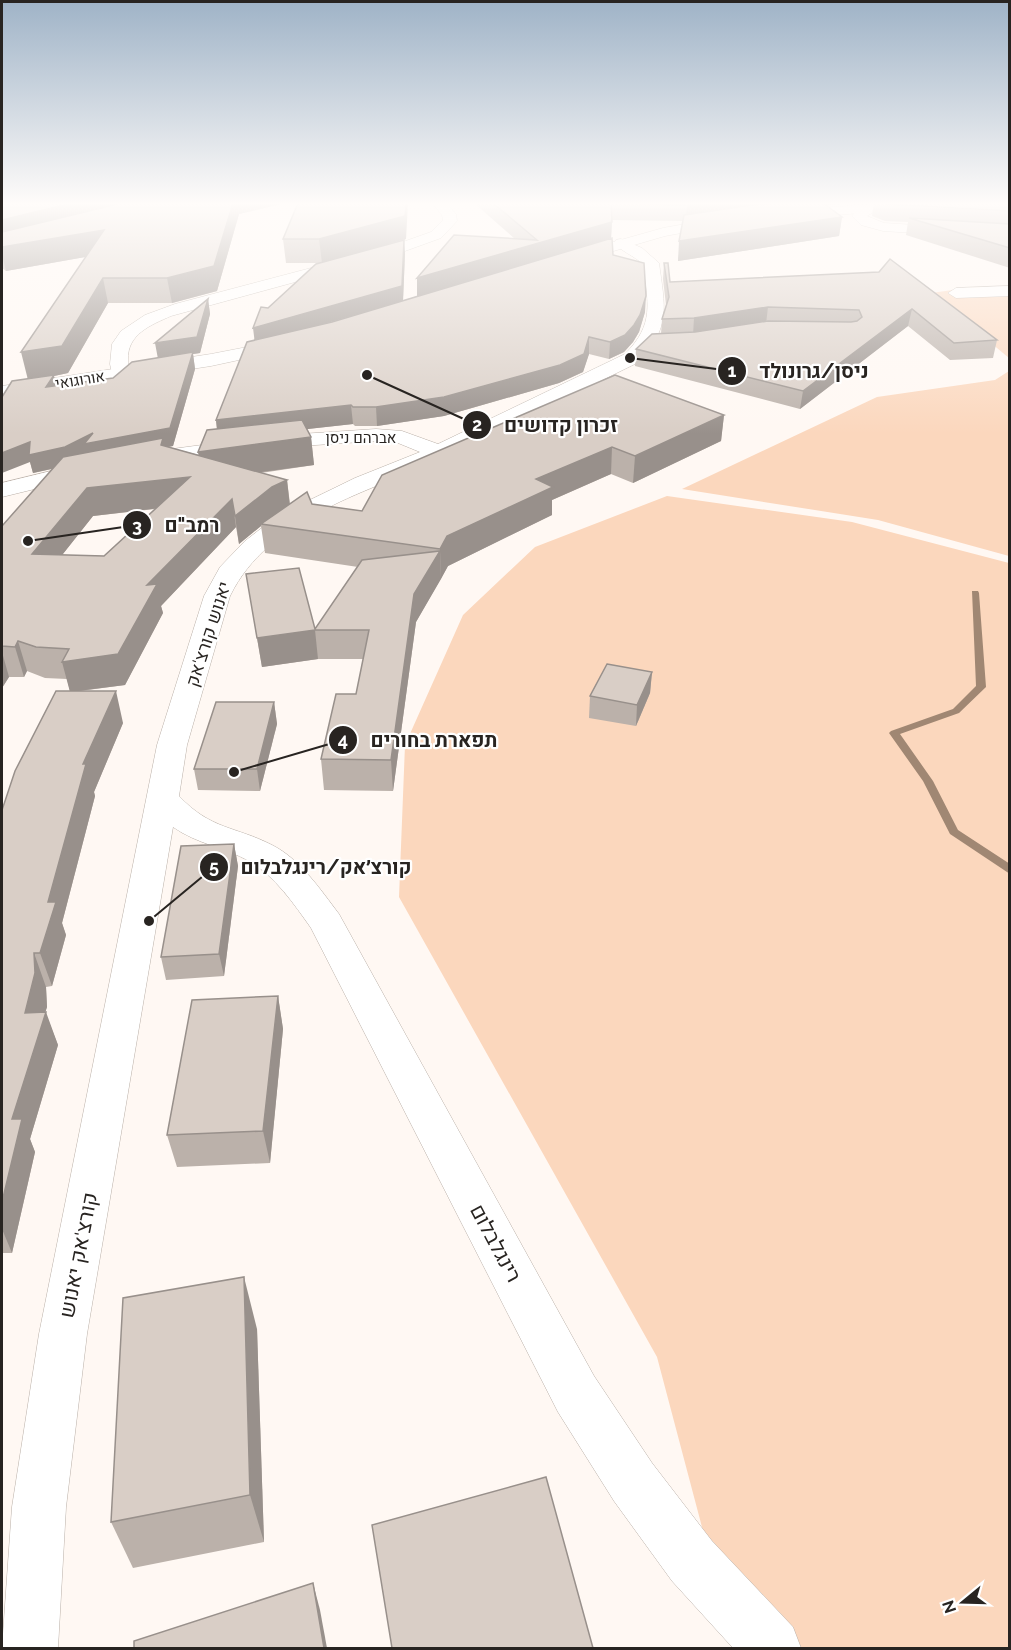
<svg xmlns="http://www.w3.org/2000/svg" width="1011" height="1650" viewBox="0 0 1011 1650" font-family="Raleway,Heebo,sans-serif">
<rect width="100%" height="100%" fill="#fff8f3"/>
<g fill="#fbd7bd">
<polygon points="974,287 1009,287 1009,358 931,293"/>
<polygon points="1009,371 1009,556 878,520 682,489 877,397 995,380"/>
<polygon points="667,496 852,522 1009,563 1009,1648 734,1648 657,1357 399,897 405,745 463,615 535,547"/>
</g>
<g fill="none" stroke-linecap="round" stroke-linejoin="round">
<polygon fill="#a08773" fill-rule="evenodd" points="972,591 978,591 979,593 986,687 959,713 900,734 933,781 958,830 1010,864 1010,874 950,834 923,781 889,733 891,731 953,709 976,686"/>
<defs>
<g id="street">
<path d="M432,203H446L456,214L457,221L441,238L394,255L171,316C151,325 127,334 128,360C128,367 131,372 127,378H113L110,364L112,344L121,331L145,315L175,304L383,249L431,232L443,220L442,215Z"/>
<polygon points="873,204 880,208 867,216 884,223 1010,231 1010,239 883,231 861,225 852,216 858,209"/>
<path d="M621,239L642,248L659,263C665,307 671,327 639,362C575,393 511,427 447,457C371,491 269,516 230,596L187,745L179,796C211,830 235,826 272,845C300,859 320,889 339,914L594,1376L652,1463L712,1541L793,1627L801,1648H733L672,1581L614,1501L558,1412L311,928C294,904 275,876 249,861C224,847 197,844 173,827L87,1334L66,1507L58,1648H2L12,1507L39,1334L157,745L204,596L220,567L245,541L277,516L355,478L420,452L398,443L376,441L270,448L142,465L134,464L131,459L134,454L142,453L270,436L376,429L402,431L438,444L625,354C655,324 648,303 643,264C634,256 621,251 614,243L616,240Z"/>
<polygon points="1010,286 1010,296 956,298 948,293 956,288"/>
<polygon points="88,462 96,464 99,469 96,474 2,497 2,483"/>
</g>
<g id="secondary">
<polygon points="882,203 937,203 930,207 789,219 782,215 789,211"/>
<polygon points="725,217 730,218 732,221 730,224 665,236 569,264 561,259 564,256 663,228"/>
<polygon points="284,340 290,341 293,345 290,349 211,366 2,398 2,386 211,354"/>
</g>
</defs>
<use href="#street" stroke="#bab0a8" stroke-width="1"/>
<use href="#secondary" stroke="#bab0a8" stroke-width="1"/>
<use href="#street" fill="#fff" fill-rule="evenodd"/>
<use href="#secondary" fill="#fff" fill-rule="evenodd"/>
</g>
<g fill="#bbb1aa" fill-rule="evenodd">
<path d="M2,203H285L239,214L217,291L172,303H108L68,373L54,376L56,386L113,378L157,358L208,299L210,314L200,353L193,354L195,369L173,446L168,447L199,455L198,452L217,429L216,420L254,340L268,308L320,263H286L283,239H406L356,253H405L403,301L417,296V278L515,239L474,203H856L826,205L842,217L839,236L678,261L683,221L612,220L611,238L613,255L645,312L639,332L633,342L624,352L609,359L589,354L583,372L559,383L444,416L377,426H355L353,424L307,429L311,437L314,465L261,473L287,480L290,504H312L362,511L724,415L721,441L633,483L611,474L552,500V515L448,566L416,622L393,791L324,790L321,759L356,694L363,659H318L262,667L246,574L315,629L358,567L265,553L261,526L239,544L236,527L161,606L163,613L125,685L80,691L123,723L94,792L95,796L62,923L66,935L52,986L46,987L47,1007L45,1012L58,1045L30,1139L35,1152L12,1253H2V1255V810L70,691L67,679L45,678L27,671L24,677H9L2,688V526L52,469L33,473L30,462L27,379L85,257L6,271L2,268ZM378,308L332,322L323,324ZM155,509L104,556L62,555L93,516Z"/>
<polygon points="874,203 1010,203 1010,268 906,235 908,222 885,221 872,216"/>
<polygon points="664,263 670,282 879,272 997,340 993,358 950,360 908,326 800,409 635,366 636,349 661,334 662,319 666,305 663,279"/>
<polygon points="652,672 650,693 636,726 589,718 590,696"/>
<polygon points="274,702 277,724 260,791 198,790 194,769"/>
<polygon points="234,844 238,866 224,976 166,980 161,957"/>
<polygon points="278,996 283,1029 270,1163 177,1167 167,1135"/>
<polygon points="257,1329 264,1542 133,1568 111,1522"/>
</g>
<g fill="#98908b">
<polygon points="72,203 162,203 2,245 2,220"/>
<polygon points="233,203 285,203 239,214 217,291 172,303 167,278"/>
<polygon points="406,203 408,203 406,239 322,263 319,239"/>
<polygon points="699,203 803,203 685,222 687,205"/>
<polygon points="817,203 856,203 817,206"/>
<polygon points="842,217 839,236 678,261 679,241"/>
<polygon points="612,222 611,239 417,297 417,278"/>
<polygon points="104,230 108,253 6,271 2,255 2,247"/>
<polygon points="404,240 405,253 403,301 255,344 253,328"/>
<polygon points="103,278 108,303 68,373 54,376 57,391 28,380 21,352"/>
<polygon points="646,296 645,312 639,332 633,342 624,352 609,359 610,342"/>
<polygon points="208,299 210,314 200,353 193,354 195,369 173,446 69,465 33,473 30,462 2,473 2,453 158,359 155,343"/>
<polygon points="768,307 766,324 693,335 694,318"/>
<polygon points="912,309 908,326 800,409 803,391"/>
<polygon points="589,337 589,354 583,372 559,383 444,416 377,426 376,407"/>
<polygon points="351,405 353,424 218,439 216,420"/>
<polygon points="724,415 721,441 633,483 635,456"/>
<polygon points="311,437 314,465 203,480 198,452"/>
<polygon points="612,447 611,474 552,500 552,515 448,566 441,579 440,549 447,536 536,479"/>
<polygon points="190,477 194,504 93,516 40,583 32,554 87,488"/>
<polygon points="287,480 290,507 261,524 261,526 239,544 235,516 272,487"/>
<polygon points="232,499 236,527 161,606 163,613 125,685 70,692 62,662 147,585"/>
<polygon points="440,551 441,579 416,622 393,791 391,760 414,594"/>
<polygon points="315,630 318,659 262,667 257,638"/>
<polygon points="18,641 27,671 24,677 15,647"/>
<polygon points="2,652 9,677 2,688"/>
<polygon points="652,672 650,693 636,726 637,705"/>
<polygon points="116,691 123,723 94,792 95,796 62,923 66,935 52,986 40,953 48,902 83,764"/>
<polygon points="274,702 277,724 260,791 257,769"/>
<polygon points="234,844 238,866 224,976 219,954"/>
<polygon points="34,953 46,987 47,1007 43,1020 46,1012 58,1045 30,1139 35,1152 12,1253 2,1229 2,1202 25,1013"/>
<polygon points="278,996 283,1029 270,1163 263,1131"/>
<polygon points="244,1277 257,1329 264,1542 250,1495"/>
<polygon points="313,1583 320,1610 327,1648 324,1648"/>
</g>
<g fill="#d9cec6" stroke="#98908b" stroke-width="1.5" fill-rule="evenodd">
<polygon points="2,203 72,203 2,220"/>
<polygon points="122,203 233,203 214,266 167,278 103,278 62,346 21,352 104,230 2,247 2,232"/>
<polygon points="298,203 406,203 405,216 319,239 283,239"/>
<polygon points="493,203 699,203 687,205 611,203 612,222 417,278 454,235 537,240"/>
<polygon points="784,203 823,203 842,217 679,241 684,215 753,205"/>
<polygon points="885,203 1010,203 1010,211 888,204"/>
<polygon points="909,218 1010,224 1010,248"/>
<polygon points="612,238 613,255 644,263 646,296 640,315 634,325 625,335 610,342 589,337 584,354 560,365 444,397 376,407 353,407 351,405 216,420 247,342 332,322"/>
<polygon points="404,240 402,286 253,328 261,307 268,308 316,264"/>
<polygon points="890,259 997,340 954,343 912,309 803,391 636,349 652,334 695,332 768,321 851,322 857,321 862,317 859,310 768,307 694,318 662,319 669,297 664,263 668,263 670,282 879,272"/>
<polygon points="208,299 197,337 155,343"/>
<polygon points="193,352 170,428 84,444 93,433 65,447 29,455 30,442 2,453 2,397 12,381 54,375 46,387 113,378 132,362"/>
<polygon points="615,375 724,415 635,456 612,447 536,479 553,487 447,536 440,549 261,524 307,492 312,504 362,511 382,475"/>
<polygon points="302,420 311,437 198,452 207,430"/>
<path d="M163,438L161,445L287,480L272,487L235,516L232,499L147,585L157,584L118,654L62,662L69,649L36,647L18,641L15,647L2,646V526L63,457ZM190,477L104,556L32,554L87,488Z"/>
<polygon points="440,551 414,594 391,760 321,759 336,694 356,694 369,630 315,630 257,638 246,574 299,568 315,629 362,560"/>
<polygon points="607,664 652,672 637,705 590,696"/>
<polygon points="56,691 116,691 83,764 86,764 48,902 56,902 40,953 34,953 35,973 25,1013 46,1012 12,1119 22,1119 2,1202 2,810 15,771"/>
<polygon points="216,702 274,702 257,769 194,769"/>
<polygon points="234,844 219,954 161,957 181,846"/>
<polygon points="278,996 263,1131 167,1135 192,1000"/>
<polygon points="244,1277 250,1495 111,1522 123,1298"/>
<polygon points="546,1477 593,1648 392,1648 372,1525"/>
<polygon points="313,1583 324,1648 134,1648 134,1641"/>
</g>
<linearGradient id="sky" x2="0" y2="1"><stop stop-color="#9fb3c7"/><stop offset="0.47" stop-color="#fffcfa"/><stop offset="1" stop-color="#fffcfa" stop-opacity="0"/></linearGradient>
<rect width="1011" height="434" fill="url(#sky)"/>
<g text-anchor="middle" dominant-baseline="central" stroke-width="4.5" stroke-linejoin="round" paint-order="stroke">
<g font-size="15" fill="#282421" stroke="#fff">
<text transform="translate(80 380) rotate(-9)">אורוגואי</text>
<text x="361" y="438">אברהם ניסן</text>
</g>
<g font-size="18" fill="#282421" stroke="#fff">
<text transform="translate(208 634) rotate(-72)">יאנוש קורצ'אק</text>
</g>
<g font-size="21" fill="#282421" stroke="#fff">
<text transform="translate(496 1243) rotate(62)">רינגלבלום</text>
<text transform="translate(78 1255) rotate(-79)">קורצ'אק יאנוש</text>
</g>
</g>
<path fill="none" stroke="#282421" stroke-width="2" d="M630 358L732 371M367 375L477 425M28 541L137 525M234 772L343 740M149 921L214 867"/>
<g fill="#282421" stroke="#fff" stroke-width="2">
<circle cx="630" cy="358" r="6"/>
<circle cx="367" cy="375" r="6"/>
<circle cx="28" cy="541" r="6"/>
<circle cx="234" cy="772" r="6"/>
<circle cx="149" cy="921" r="6"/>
<circle cx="732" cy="371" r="15"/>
<circle cx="477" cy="425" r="15"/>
<circle cx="137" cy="525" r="15"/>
<circle cx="343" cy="740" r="15"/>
<circle cx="214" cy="867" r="15"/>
</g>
<g font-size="18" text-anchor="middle" font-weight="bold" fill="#fff">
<text x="732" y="377">1</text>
<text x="477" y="431">2</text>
<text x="137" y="532">3</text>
<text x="343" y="746">4</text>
<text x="214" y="873">5</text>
</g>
<g font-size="20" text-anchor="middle" font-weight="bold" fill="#282421" stroke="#fff" stroke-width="4.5" stroke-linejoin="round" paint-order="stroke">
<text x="814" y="378">ניסן/גרונולד</text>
<text x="561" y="432">זכרון קדושים</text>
<text x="192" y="532">רמב"ם</text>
<text x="434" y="747">תפארת בחורים</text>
<text x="326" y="874">קורצ׳אק/רינגלבלום</text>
</g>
<rect width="1011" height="1650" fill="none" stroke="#282421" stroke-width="6"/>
<g transform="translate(963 1602) rotate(251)" stroke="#ffffff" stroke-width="4.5" paint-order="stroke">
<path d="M0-4.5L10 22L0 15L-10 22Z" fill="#282421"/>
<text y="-9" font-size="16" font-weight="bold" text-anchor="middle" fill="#282421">N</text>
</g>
</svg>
